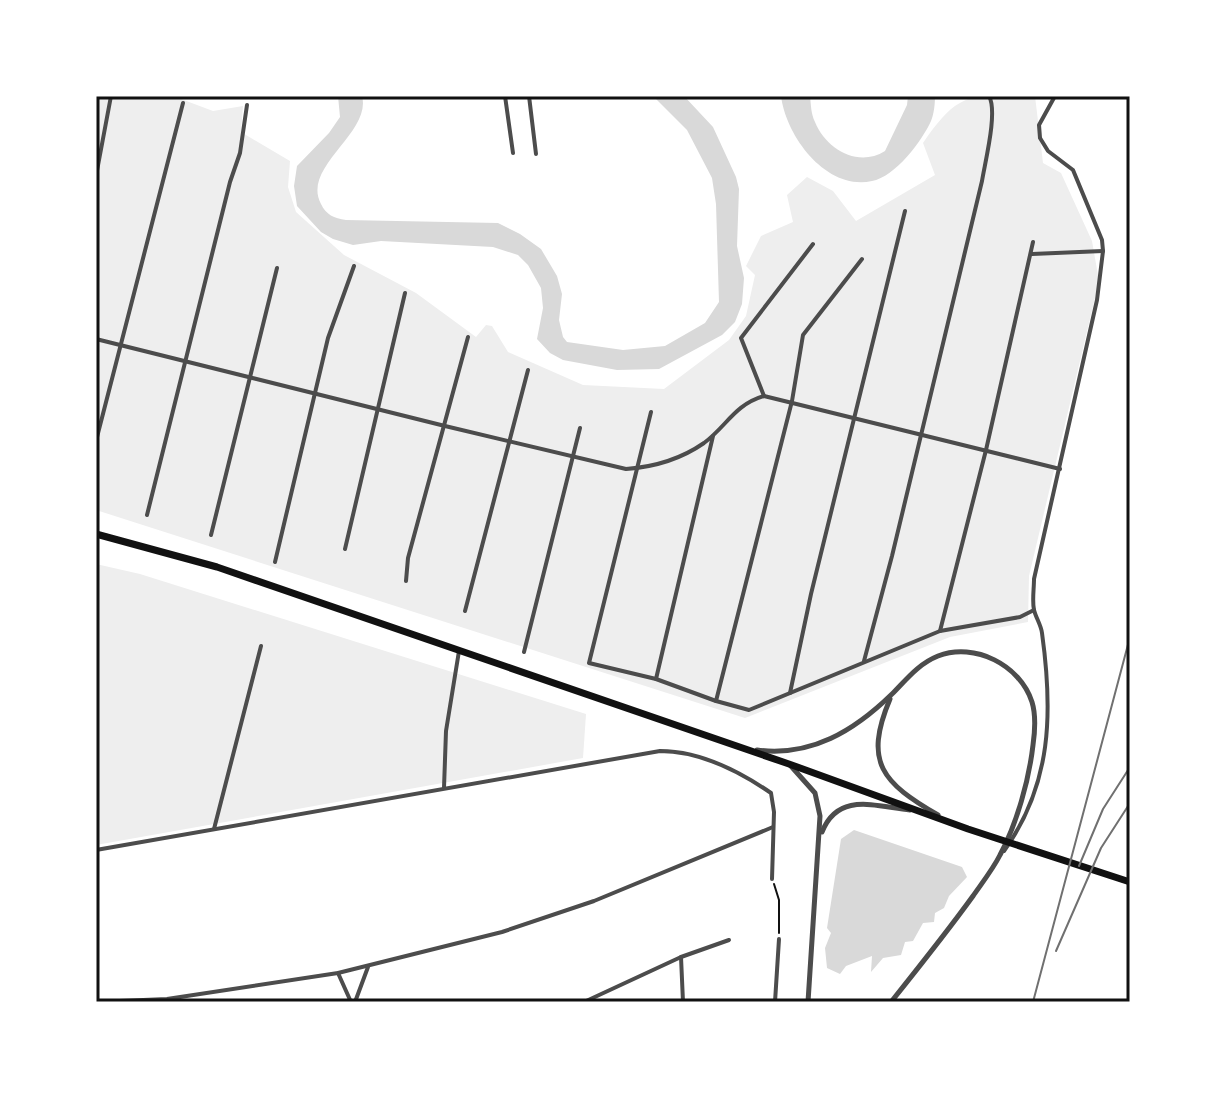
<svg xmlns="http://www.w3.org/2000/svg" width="1226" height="1098" viewBox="0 0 1226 1098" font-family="'Fira Sans',sans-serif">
<rect width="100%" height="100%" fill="#fff"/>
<g fill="#eee">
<path d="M96,96H173L213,111L243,106L241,132L290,161L288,187L296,212L344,255L416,293L476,337L486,325L492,326L508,352L583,385L664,389L729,340L746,316L755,275L746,266L761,236L793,222L787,195L807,177L833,191L856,221L935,175L923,143C961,87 973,96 1035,96L1043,163L1061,173L1092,241L1099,281L1029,576L1028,622L950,637L745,718L96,510Z"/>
<polygon points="96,564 140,574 586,714 583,758 96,845"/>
</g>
<g fill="#d9d9d9">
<path d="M338,96H362C372,133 301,167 321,204C326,215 334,218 346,220L498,223L520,234L541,249L557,276L562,294L559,320L563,337L567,342L623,350L665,346L705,323L719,302L716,204L712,178L687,130L653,96H684L713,127L736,177L739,189L737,246L744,278L742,304L735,322L722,335L659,369L617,370L563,360L550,353L537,339L543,308L541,288L528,265L518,255L493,247L381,241L353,245L333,239L321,232L297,206L294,186L297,166L329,133L340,117Z"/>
<path d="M781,96H810C811,105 811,114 815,122C826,149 858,168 885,151L907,105L908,96H935C935,104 934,114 931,121C922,141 895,177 872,181C826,191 786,136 781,96Z"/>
<polygon points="854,830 962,867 967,877 949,896 944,908 935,913 934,922 923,923 913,941 905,942 901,955 883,958 871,972 872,956 846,966 840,974 827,968 825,948 831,933 827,928 841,839"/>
</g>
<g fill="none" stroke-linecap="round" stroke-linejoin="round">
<polyline stroke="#111" stroke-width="2" points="774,884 779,900 779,933"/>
<g stroke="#4c4c4c" stroke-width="4">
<polyline points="505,96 513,153"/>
<polyline points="529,96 536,154"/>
<polyline points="96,176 111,96"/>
<polyline points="1032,254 1103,251"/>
<path d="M96,339L445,426L626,469C654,467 681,459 704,443C727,426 734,405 764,396L1060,469"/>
<polyline points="764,396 741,338 813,244"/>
<polyline points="651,412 589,663 656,679 716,701 749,710 940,631 1020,617 1034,610"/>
<polyline points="96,441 183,103"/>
<polyline points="147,515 230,182 240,153 247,105"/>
<polyline points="211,535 277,268"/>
<polyline points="345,549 405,293"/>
<polyline points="275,562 328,338 354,266"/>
<polyline points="406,581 408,558 468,337"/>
<polyline points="465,611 528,370"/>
<polyline points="940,631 986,450 1033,242"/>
<polyline points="524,652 580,428"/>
<path d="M864,661L892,556L982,181C985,162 998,112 989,96"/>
<polyline points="656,679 713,436"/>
<polyline points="790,693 811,594 905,211"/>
<polyline points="716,701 792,401 803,335 862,259"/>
<polyline points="96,739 97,739"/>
<polyline points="444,788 446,731 459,651"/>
<polyline points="214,829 261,646"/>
<path d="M96,850L660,751C699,751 739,771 771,793L774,812L772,879"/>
<path d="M1004,851C1052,784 1053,712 1042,633C1041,625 1036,618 1034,610C1032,601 1034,589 1034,579L1097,300L1103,251L1102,240L1073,170L1048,151L1040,138L1039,125L1055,96"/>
<polyline points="681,957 683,1002"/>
<polyline points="338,973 351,1002"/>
<polyline points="96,1002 167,999 338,973 502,932 594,901 773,827"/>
<polyline points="355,1002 368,967"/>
<polyline points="584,1002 681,957 729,940"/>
<polyline points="775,1002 779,939"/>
</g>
<g stroke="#4c4c4c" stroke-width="5">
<path d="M890,699C863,763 883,783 938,815"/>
<path d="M757,750C811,757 854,731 892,694C906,680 918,664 938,656C975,642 1020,665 1032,702C1036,715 1035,731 1033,745C1029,780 1017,823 1000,855C993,869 982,883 973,896C947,932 919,967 891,1002"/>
<polyline points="790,765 815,793 820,816 808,1002"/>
<path d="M822,832C838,792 874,806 910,810"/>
</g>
<polyline stroke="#111" stroke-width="7" points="96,534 217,567 789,764 968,829 1130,882"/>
<g stroke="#707070" stroke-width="2">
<polyline points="1079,866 1103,809 1130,767"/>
<polyline points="1056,951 1101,848 1130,803"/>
<polyline points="1033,1002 1130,637"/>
</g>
</g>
<rect width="1226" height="1098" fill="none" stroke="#ffffff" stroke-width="196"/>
<rect x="98" y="98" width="1030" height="902" fill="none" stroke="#111" stroke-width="3"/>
</svg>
